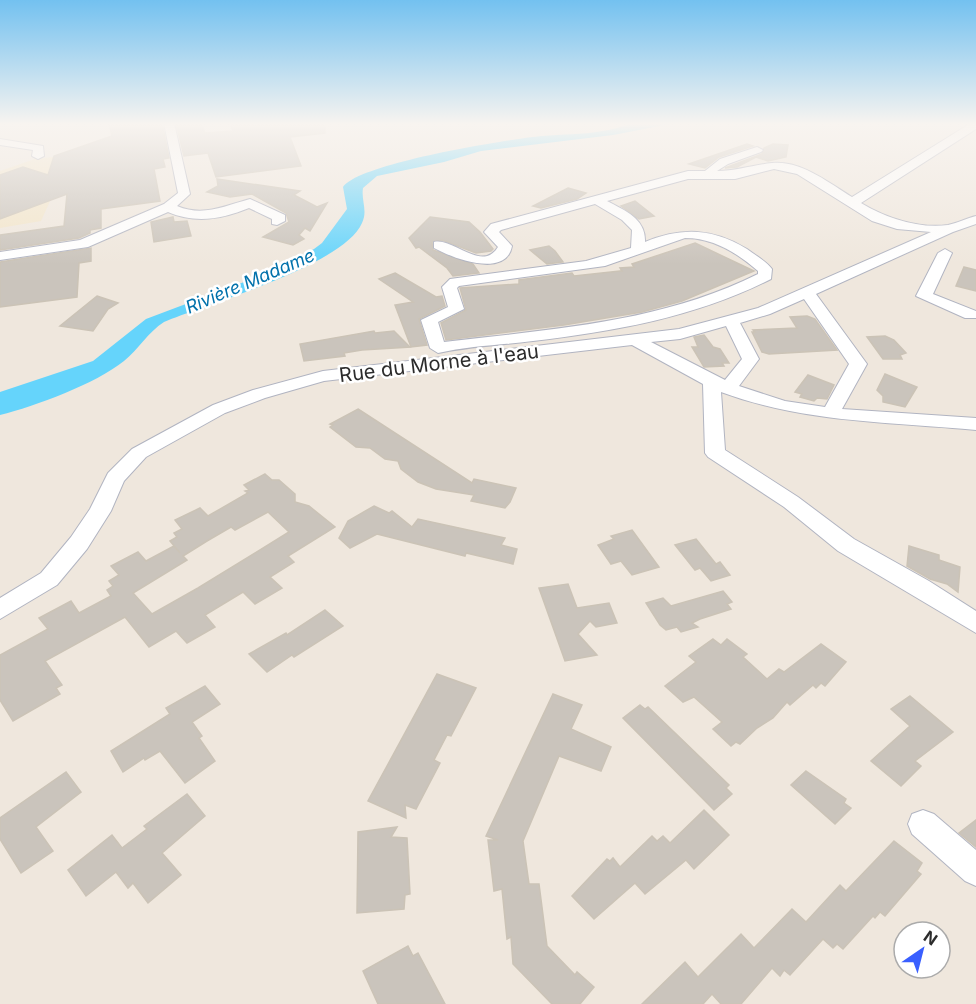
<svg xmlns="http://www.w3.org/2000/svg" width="976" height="1004" viewBox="0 0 976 1004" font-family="Inter,sans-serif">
<rect width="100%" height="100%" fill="#efe7dd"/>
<polygon fill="#f2e5ca" points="98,152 56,188 41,221 0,228 0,171 35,159"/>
<path fill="#65d4fb" d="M633,123H675L613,135L481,151L444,162L377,176L363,188C361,201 368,210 362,223C344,265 207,304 164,322C148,332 139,349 124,361C95,384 36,406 0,415V392L93,361L146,319L252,279L314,249L322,243L347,209L343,187C359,163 509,139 542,136C562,134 582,135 602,131C613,130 623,126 633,123Z"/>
<g fill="#cac4bc" stroke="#cbc3b6" stroke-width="1.5" fill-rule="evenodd">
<polygon points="109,123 162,123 169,158 163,159 165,167 154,169 160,201 101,209 101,228 90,230 90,233 79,238 0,250 0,235 64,226 67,194 0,219 0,175 23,167 48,175 54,156 112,136"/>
<polygon points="176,123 202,125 205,133 233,131 230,123 325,123 325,133 290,137 301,166 216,177 208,153 184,156"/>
<polygon points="747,144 753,146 719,157 705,168 689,164"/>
<polygon points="773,144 788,145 786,157 768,161 756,157 737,167 725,168 762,154 764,148"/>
<polygon points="217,179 300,191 294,195 317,207 327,203 310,231 305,228 299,235 304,239 293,245 263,237 289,222 286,213 252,194 230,197 207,192 218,186"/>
<polygon points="568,188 586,193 577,199 541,208 533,206"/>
<polygon points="635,201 654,216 639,219 621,206"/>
<polygon points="173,217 174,222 187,221 191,236 154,242 151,222"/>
<polygon points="430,217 469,222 480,232 493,249 491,251 476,253 442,240 432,242 433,250 473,264 479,273 453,276 447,268 419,247 416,248 409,238"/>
<polygon points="695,243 754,271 682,301 642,312 564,325 446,340 441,323 466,310 460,288 519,284 519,280 572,273 574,276 620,271 622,271 620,268 634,267 632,264"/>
<polygon points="549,246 555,251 563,262 547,264 530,250"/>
<polygon points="91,248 91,261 79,263 77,297 0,307 0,262"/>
<polygon points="964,267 976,270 976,291 956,286"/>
<polygon points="395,273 436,297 442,296 445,306 419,319 427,345 411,347 395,305 413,302 379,279"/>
<polygon points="97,296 118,303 108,309 93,331 60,326"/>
<polygon points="807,316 815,319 837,350 769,354 762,352 752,332 755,332 753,330 797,328 790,317"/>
<polygon points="374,331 375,333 394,331 410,347 362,350 344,353 345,356 304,361 300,344"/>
<polygon points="704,335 713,347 720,349 729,363 722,363 724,366 704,367 692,347 698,347 694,337"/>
<polygon points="885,336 894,340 906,353 900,355 902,359 883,359 867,337"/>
<polygon points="885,374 917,387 905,407 883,402 883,396 877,390"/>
<polygon points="808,375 834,385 827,399 817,398 814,401 800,397 802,394 795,392"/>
<polygon points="358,409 472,483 474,479 516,488 510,502 505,508 471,501 474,495 436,489 418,482 401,469 398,461 385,459 370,448 356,447 330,427 333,425 330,424"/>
<path d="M265,474L272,480H279L295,494V502L309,506L335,527L288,556L294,562L270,577L282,588L255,604L243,592L205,615L215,627L187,643L176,631L149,647L125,617L45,661L62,685L56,688L60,694L13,721L0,700V655L48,629L39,618L71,601L79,613L111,596L107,590L113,586L109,581L119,575L111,566L138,552L146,561L174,546L180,553L170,541L177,537L174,533L182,529L175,520L200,508L208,516L248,493L245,491L249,490L244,485ZM268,512L289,532L198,588L152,614L133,593L187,560L183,556L207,541L231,527L235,530Z"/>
<polygon points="374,506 389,513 392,511 412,527 418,519 505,538 501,545 517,549 513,564 466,553 465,556 377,534 350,548 339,538 348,521"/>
<polygon points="632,530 659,567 632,575 621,561 611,564 598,545 614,539 611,536"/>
<polygon points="696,539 716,564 720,562 730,575 711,581 700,568 695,570 675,545"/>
<polygon points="909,546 939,555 939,560 960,567 958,592 947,584 930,579 907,566"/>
<polygon points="568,584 577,608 609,603 617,623 596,627 590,621 578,634 597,655 565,661 539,588"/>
<polygon points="723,591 732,602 727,604 731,609 700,619 692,623 698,627 681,632 677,627 666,630 660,625 646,603 663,598 671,606"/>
<polygon points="325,610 343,626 294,657 292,655 267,672 249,654 286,633 287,635"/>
<polygon points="713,639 721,645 727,639 747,654 743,657 767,679 779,669 784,672 821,644 846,662 825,686 821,683 816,688 813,685 790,705 787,702 773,718 757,728 740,744 736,742 731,746 713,729 722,722 694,697 683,702 665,686 696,662 689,656"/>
<polygon points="437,674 476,688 451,736 447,735 434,760 440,763 416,809 405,805 406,818 368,801"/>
<polygon points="205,686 220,704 192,722 202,736 199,738 215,761 185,783 160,751 145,760 144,758 123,772 111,751 170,714 166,708"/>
<polygon points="553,694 582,705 571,729 611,747 601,771 559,756 523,841 529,884 539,884 547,946 575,975 577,972 594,987 580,1004 552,1004 513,964 511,937 507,939 502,889 494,891 488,840 498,840 486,836"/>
<polygon points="910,696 953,732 915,761 921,766 901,786 871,761 910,726 891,709"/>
<polygon points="640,705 645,709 648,707 729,785 726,788 732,794 714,810 623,718"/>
<polygon points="806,771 846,799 844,803 851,808 835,824 791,785"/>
<polygon points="66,772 81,792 36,827 53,851 21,873 0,839 0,818"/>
<polygon points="187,794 205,816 162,853 181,875 148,903 133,883 128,888 116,872 86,896 68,870 112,835 122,848 147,829 144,826"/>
<polygon points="704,810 729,835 694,869 686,860 645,894 635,883 594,919 572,896 607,859 610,861 613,858 620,867 652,836 657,841 663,836 670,843"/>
<polygon points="976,820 976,847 959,833"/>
<polygon points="397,827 391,837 407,838 410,894 405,895 404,909 357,913 358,832"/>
<polygon points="894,841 922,863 917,871 921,874 885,916 880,912 875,918 873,916 843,949 837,944 833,948 823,939 790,975 784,970 780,976 772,968 741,1004 721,1004 712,994 703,1004 642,1004 685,962 698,977 741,934 754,948 792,909 806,922 840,885 846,891"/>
<polygon points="408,946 413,956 418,953 445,1004 378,1004 363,971"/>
</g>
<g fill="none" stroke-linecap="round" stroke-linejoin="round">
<defs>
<g id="minor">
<path d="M164,123H174L190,194L177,206C203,217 224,206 250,199L285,215V221L277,225L272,224V219L249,208C222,219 196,224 168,212L88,247L0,260V252L80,240L164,204L178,193Z"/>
<path d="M971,123H976V129L861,203C886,218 919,229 948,225C958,223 967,218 976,216V224L953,232L816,294L867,364L842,409L976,418V430C890,422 804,423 721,392L725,450L798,497L854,539L929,581L976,611V633L838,551L784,507L708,457L705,453L703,384L632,345L324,381L265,398L225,413L146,457L124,481L111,511L87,549L57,585L0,619V598L41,573L71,537L90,509L108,473L132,449L213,405L253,390L323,371L679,329L758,308L931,232L897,229L872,221L797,174L774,169L735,179H688L607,201C626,211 646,219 645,242C682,227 712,228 747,249C755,255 766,261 772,269L771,279C696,317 616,331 533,341C502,345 469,346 438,353L430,348L421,320L448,307L442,287L450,279L586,261L631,248L632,230L622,220L595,204L501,230L499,232L512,246C506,279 452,258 434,248V242C453,237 482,273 498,247L484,232L491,224L688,171H705L720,159L757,147L763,150L761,152L728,164L717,171C736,171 753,165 772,163C801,160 829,183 852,197ZM685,238C714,238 737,253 758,271V274C660,323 551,329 444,342L438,322L464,309L457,288L459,286L605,266ZM804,299L849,364L825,407L785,401L739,386L759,359L740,323L770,314ZM726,326L742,359L725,380L651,342L680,339Z"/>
<polygon points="0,139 43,146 44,156 38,159 32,156 33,150 0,145"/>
<polygon points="945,249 952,253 933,294 976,311 976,318 965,318 916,296 938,253"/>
<polygon points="923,810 934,814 976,850 976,886 965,881 912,834 908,824 912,814"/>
</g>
</defs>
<use href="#minor" stroke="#b1b4c1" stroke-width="2"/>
<use href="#minor" fill="#fff" fill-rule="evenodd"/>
</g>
<linearGradient id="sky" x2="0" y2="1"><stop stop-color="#73c1f0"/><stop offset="0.47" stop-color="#f8f4f0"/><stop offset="1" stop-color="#f8f4f0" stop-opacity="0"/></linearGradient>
<rect width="976" height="264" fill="url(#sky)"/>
<g text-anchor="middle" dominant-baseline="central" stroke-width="5" stroke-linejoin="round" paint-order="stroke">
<g font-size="18" font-style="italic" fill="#0071ab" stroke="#fff">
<text transform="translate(250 281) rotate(-23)">Rivière Madame</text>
</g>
<g font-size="20" fill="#2c2c2c" stroke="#fff">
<text transform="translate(439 363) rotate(-7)">Rue du Morne à l'eau</text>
</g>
</g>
<g transform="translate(922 950) rotate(35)"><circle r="28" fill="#ffffff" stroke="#ababab" stroke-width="1.5"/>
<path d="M0-4.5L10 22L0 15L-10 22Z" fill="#395fff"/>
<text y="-9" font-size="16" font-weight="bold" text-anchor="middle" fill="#2c2c2c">N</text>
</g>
</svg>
